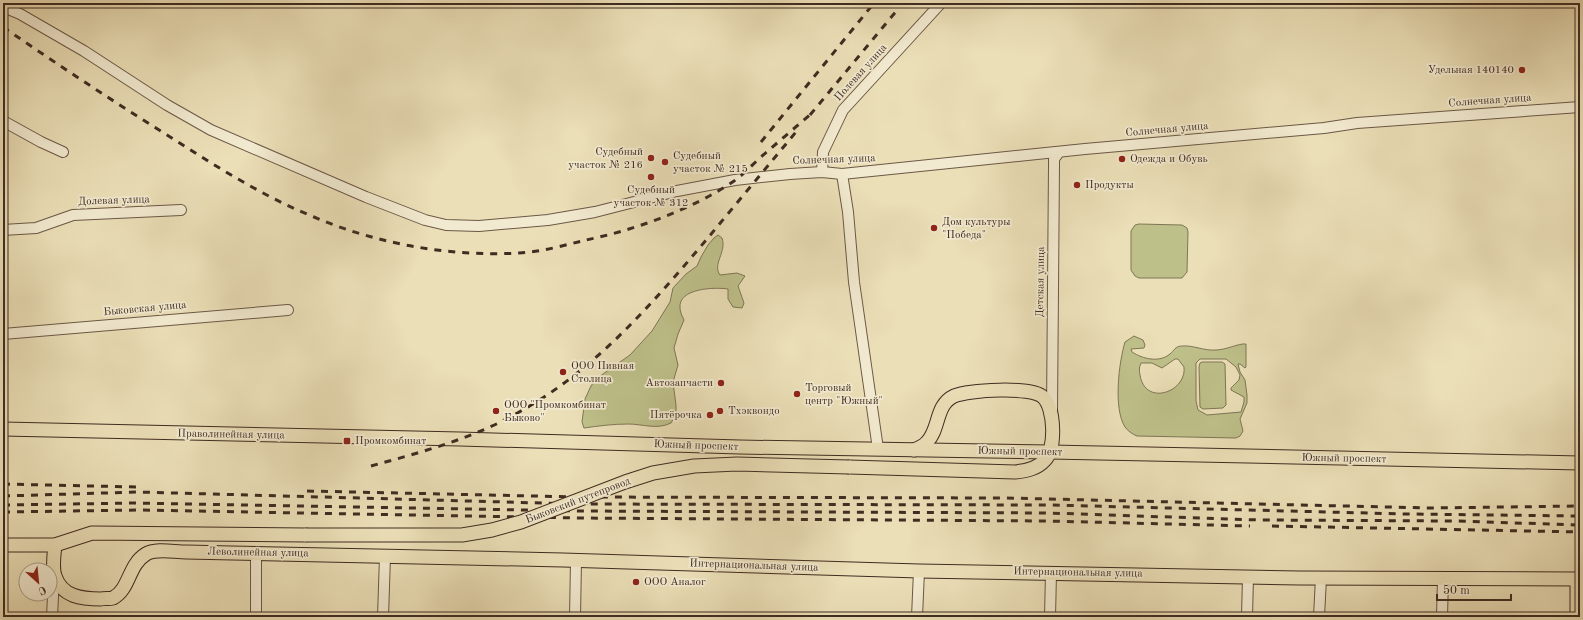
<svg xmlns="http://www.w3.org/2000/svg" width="1583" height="620" viewBox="0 0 1583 620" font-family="'Old Standard TT',serif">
<rect width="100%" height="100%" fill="#ebdfb7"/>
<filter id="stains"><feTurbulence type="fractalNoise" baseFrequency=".005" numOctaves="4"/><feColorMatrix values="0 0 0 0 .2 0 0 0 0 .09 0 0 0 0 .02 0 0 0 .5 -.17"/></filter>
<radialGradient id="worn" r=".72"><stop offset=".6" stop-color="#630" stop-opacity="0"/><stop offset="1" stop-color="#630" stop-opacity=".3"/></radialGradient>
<g fill="#bec08a" stroke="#7f7656" fill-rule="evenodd">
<polygon points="1139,224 1182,225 1187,228 1188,232 1187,272 1182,278 1139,278 1135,276 1131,270 1131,231 1135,225"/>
<path d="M718,235L722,238C727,252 712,264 720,275L737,273L745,276L738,286L744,303L742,308L733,307L728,299V289C715,287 678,288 680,308C680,312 682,316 684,320L678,334L674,348L678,365L673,382L676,405V414L671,423C657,430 643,424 628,424C613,424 598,426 584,428L582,422L585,399L591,386L596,379L630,355L652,331L670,302L673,288L686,274L697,266L701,257L708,245L714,238Z"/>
<path d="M1134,336L1143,340L1145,345L1144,348L1131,349L1132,352C1143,359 1159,363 1170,354C1174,351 1175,346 1182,346C1193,345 1204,351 1216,350C1226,350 1239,343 1246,344V367L1245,368L1240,364H1238L1240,372L1245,380L1247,395V403L1240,419L1243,431L1240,436L1236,438L1137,436C1132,434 1128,431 1125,427C1113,408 1119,362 1125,342ZM1175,359H1178L1184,367C1187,392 1145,407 1140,375C1139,370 1139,368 1141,363H1152L1162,368ZM1200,359H1226L1236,367L1240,375L1239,380L1231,388V390L1244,397V402L1241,412L1207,415L1198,410L1196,401V363Z"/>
<polygon points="1202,362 1222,362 1225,364 1226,405 1223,408 1203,409 1200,407 1199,367 1200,363"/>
</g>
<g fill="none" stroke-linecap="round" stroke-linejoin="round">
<defs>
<g id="minor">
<polyline points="3,7 20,14 84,51 167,105 211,130 366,197 425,220 446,225 479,226 548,220 595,212 677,191 735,180 790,174 822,172 842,174 1085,149 1324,128 1357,123 1580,107"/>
<polyline points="3,121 41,142 63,152"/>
<polyline points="822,172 823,152 843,110 941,3"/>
<polyline points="842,174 848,212 854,282 878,449"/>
<polyline points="3,230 36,228 73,215 181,210"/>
<polyline points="3,334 288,310"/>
<polyline points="1052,411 1054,165 1054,159 1059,152"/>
<polyline points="52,617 54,575"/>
<polyline points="256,617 256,553"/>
<polyline points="383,617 385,556"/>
<polyline points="575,617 576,561"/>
<polyline points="917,617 919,571"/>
<polyline points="1050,617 1051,573"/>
<polyline points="1247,617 1248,577"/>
<polyline points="1319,617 1321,578"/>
<polyline points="1442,617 1443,578"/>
</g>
<g id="major">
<polyline points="3,429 460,439 740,447 1050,452 1580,463"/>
<path d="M849,467L1015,472C1026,471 1037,469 1045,460C1056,449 1055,408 1043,397C1031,386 969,390 954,396C935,405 940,429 927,442C924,446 919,448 914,450"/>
<polyline points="3,545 55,545 92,533 306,535"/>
<path d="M55,545C54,554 52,568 55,576C62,597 82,599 101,599C104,598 110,599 113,598C130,589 128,565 146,554C156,548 174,552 186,552L563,560L919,571L1299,578L1577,579V617"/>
</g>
</defs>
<use href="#minor" stroke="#6b5846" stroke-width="12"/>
<use href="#major" stroke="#402b21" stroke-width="15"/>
<use href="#minor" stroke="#f2ead0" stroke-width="10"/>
<use href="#major" stroke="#ebdfb7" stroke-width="13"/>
<g stroke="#402b21" stroke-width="3" stroke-dasharray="7 7" stroke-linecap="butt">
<path d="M3,27C57,64 111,100 167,135C214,165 262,196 314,217C377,244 451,257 519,253C542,252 565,245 586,240C635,230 693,209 734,181C744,174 752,165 761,157C778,142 796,127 813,112"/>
<polyline points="810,115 903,3"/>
<polyline points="761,142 874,3"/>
<path d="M371,466C422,452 475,438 521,411C596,369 652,304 707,239C736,204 766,168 796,132"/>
<polyline points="3,484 137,487"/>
<polyline points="307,491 579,497 1007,498 1429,508 1580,506"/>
<polyline points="3,496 138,492 578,504 1051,505 1406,514 1580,516"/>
<polyline points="3,505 136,503 578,511 1048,513 1260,520 1455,521 1580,525"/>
<polyline points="3,512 138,510 578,518 1047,521 1250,526"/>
<polyline points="1272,526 1580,532"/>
</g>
<defs>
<polyline id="major-bridge" points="306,535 462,535 492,530 521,522 625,482 653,473 694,466 737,464 849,467"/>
</defs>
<use href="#major-bridge" stroke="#402b21" stroke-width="15" stroke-linecap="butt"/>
<use href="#major-bridge" stroke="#ebdfb7" stroke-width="13"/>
</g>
<g fill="#8f2418" stroke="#f2ead0" stroke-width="1.5">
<circle cx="1522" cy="70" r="4"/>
<circle cx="651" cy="158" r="4"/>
<circle cx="1122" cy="159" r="4"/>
<circle cx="665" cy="162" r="4"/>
<circle cx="651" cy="177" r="4"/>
<circle cx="1077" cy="185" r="4"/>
<circle cx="934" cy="228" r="4"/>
<circle cx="563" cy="372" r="4"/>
<circle cx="721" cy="383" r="4"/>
<circle cx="797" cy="394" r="4"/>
<circle cx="496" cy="411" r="4"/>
<circle cx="720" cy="411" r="4"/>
<circle cx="710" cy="415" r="4"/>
<rect x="343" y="437" width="8" height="8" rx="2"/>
<circle cx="636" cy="582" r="4"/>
</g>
<g text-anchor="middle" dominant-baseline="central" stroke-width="3.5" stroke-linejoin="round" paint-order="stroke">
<g font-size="11" fill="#402b21" stroke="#f2ead0" text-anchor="start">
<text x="1514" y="70" text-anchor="end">Удельная 140140</text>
<text x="643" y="152" text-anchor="end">Судебный<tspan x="643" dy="13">участок № 216</tspan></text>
<text x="673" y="156">Судебный<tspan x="673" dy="13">участок № 215</tspan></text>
<text x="1130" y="159">Одежда и Обувь</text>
<text x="1085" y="185">Продукты</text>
<text x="651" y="190" text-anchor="middle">Судебный<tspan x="651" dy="13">участок № 312</tspan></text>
<text x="942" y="222">Дом культуры<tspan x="942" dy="13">"Победа"</tspan></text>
<text x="571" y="366">ООО Пивная<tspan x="571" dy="13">Столица</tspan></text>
<text x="713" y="383" text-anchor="end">Автозапчасти</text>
<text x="805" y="388">Торговый<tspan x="805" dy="13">центр "Южный"</tspan></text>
<text x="504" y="405">ООО "Промкомбинат<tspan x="504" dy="13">Быково"</tspan></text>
<text x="728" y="411">Тхэквондо</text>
<text x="702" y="415" text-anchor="end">Пятёрочка</text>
<text x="355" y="441">Промкомбинат</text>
<text x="644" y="582">ООО Аналог</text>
</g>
<g font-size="11" fill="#402b21" stroke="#f2ead0">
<text transform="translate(861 73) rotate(-48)">Полевая улица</text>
<text transform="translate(1490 101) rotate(-4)">Солнечная улица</text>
<text transform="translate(1167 130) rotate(-5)">Солнечная улица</text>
<text transform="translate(834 160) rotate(-2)">Солнечная улица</text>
<text transform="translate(114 201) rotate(-2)">Долевая улица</text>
<text transform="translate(1041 282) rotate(-89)">Детская улица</text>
<text transform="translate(145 309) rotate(-5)">Быковская улица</text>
<text transform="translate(231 435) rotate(1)">Праволинейная улица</text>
<text transform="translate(696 446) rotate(2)">Южный проспект</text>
<text transform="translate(1020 452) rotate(1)">Южный проспект</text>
<text transform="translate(1344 459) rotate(1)">Южный проспект</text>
<text transform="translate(578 501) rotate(-21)">Быковский путепровод</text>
<text transform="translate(258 553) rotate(1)">Леволинейная улица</text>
<text transform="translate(754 566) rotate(2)">Интернациональная улица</text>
<text transform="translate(1078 573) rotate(1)">Интернациональная улица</text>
</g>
</g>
<rect width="1583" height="620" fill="none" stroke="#ebdfb7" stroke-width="16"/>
<rect x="4" y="4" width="1575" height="612" fill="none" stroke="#402b21" stroke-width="2"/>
<rect x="8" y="8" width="1567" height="604" fill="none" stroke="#402b21"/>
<g transform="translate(38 582) rotate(153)"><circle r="19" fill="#f2ead0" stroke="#ab9e8a"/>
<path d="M0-3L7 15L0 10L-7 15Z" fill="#8f2418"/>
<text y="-6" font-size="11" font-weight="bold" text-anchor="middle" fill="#402b21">С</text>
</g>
<path d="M1437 594v6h74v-6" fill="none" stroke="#402b21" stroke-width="2"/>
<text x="1443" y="594" font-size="12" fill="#402b21" stroke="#f2ead0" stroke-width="3" paint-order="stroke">50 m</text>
<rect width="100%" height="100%" filter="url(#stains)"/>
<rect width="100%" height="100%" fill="url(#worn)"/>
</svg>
